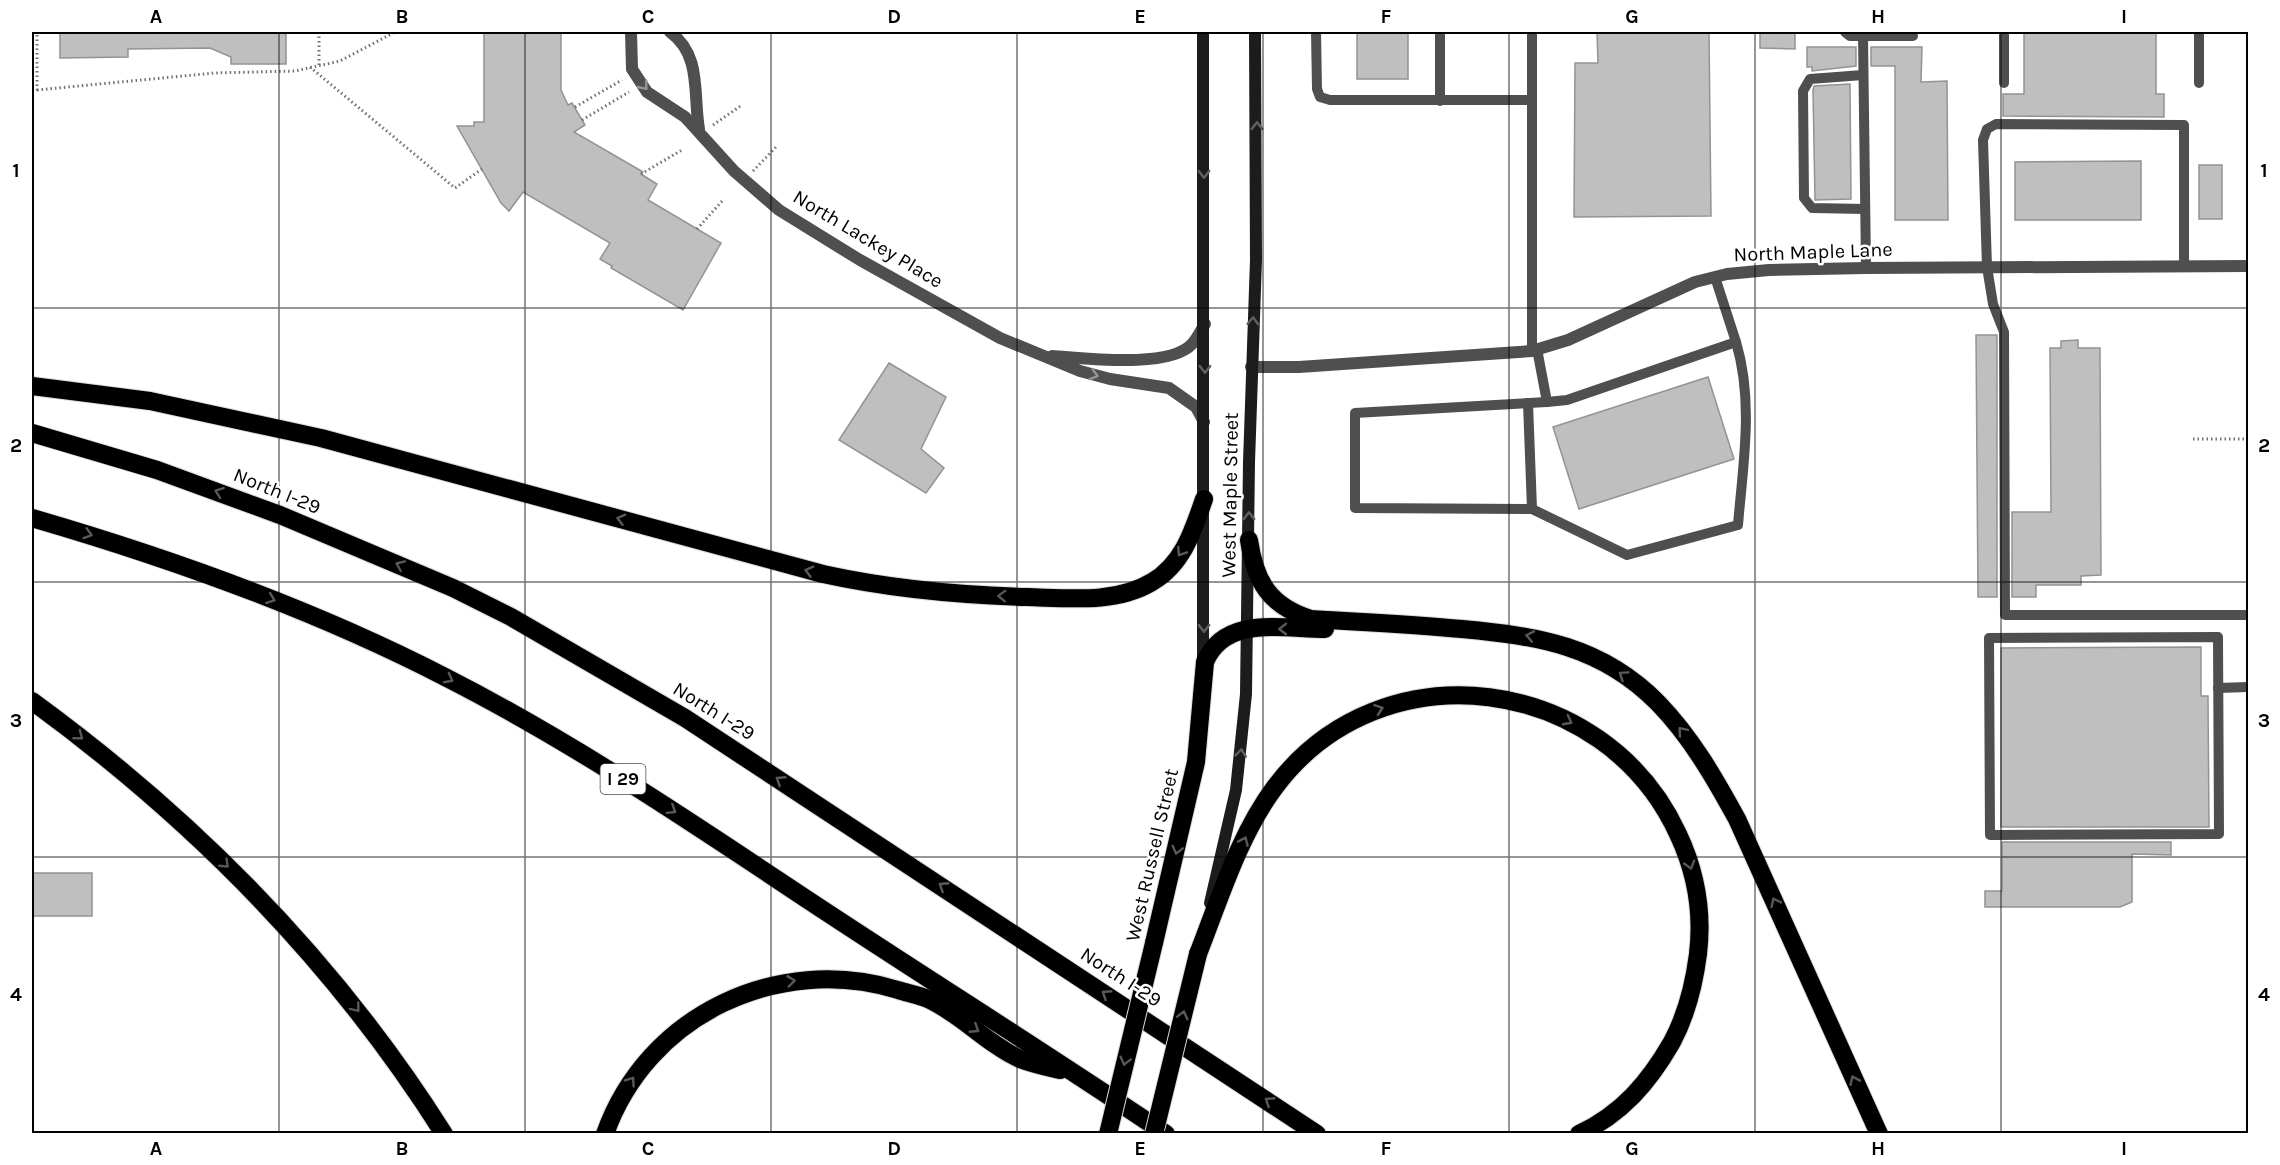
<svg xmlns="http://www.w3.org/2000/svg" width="2280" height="1165" viewBox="0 0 2280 1165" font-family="Karla,sans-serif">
<rect width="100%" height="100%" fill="#fff"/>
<g fill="#bfbfbf" stroke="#939393" stroke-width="1.5">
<polygon points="60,32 286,32 286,64 231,64 231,57 210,48 128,49 128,57 60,58"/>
<polygon points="484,32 561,32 561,90 568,105 572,103 585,125 574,132 643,172 641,174 657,184 648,200 721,243 683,310 611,268 612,266 600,259 610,243 523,192 509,211 501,203 457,126 474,126 474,122 484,122"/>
<rect x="1357" y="32" width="51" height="47"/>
<polygon points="1597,32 1709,32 1711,216 1574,217 1575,63 1598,63"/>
<polygon points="1760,32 1795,32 1795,49 1760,48"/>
<polygon points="2024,32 2156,32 2156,94 2164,94 2164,117 2003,116 2003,94 2024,94"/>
<polygon points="1807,47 1856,47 1856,66 1812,71 1812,67 1807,67"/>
<polygon points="1871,47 1922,47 1921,82 1947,81 1948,220 1895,220 1895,66 1871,66"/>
<polygon points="1850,84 1851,199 1815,200 1813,90 1814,86"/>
<polygon points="2141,161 2141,220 2015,220 2015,162"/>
<rect x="2199" y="165" width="23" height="54"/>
<polygon points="1976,335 1997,335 1997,597 1978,597"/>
<polygon points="2078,340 2078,348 2100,348 2101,575 2081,576 2081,585 2036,585 2036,597 2012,597 2012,512 2051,512 2050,348 2061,348 2061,341"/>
<polygon points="889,363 946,397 921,449 944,468 926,493 839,440"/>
<polygon points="1708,377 1734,459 1579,509 1553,427"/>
<polygon points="2201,647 2201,696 2208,696 2209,827 2001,827 2001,648"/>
<polygon points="2002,842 2171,842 2171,855 2132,854 2132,902 2120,907 1985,907 1985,891 2002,891"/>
<rect x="32" y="873" width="60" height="43"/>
</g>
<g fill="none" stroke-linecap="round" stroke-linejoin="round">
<defs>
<g id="highway">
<path d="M32,386L150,401L321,438L823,574C891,589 957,595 1027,597C1067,598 1116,604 1152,582C1183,564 1193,531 1204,499"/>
<polyline points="32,433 157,470 280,515 453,588 511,617 685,718 1317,1134"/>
<path d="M32,518C173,559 313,609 445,677C573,742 692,823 811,902C929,980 1049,1055 1166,1134"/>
<path d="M1249,540C1255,581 1269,606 1311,619C1361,622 1411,624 1462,629C1537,636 1601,645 1658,703C1691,737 1714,777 1737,819L1879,1134"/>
<path d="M32,701C195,820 336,963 444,1134"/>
<path d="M1154,943L1196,762L1205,662C1225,615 1282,629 1325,629"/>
<path d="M1198,954C1220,898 1239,835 1275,787C1382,644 1605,675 1678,834C1696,872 1703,912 1698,954C1694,985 1687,1014 1672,1042C1649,1082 1622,1114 1579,1134"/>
<path d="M605,1134C647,1015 778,953 898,990C907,993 919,995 928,999C961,1014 987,1044 1020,1059C1033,1064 1047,1067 1060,1070"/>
</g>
</defs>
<use href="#highway" stroke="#dbdbdb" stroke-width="20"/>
<g stroke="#717171" stroke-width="3" stroke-dasharray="1.5 3" stroke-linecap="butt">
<polyline points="319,65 319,32"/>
<polyline points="310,67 455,188 482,169"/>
<polyline points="37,90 214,73 295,71 340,61 395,32"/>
<polyline points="32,91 37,90 37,32"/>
<polyline points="575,107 622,80"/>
<polyline points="582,120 629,92"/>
<polyline points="713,125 742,105"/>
<polyline points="753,171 777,146"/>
<polyline points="641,174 682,150"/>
<polyline points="697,229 724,199"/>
<polyline points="2193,439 2248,439"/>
</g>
<g stroke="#4f4f4f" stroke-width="10">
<polyline points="1316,32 1317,89 1320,97 1330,100 1532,100"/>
<polyline points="1532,32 1532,351"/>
<polyline points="1845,32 1850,36 1913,36"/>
<polyline points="2199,32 2199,83"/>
<polyline points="1863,36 1866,268"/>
<polyline points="1863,75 1810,79 1803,91 1804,198 1812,208 1865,209"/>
<polyline points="2004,83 2004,32"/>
<polyline points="1440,101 1440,32"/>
<polyline points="2184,266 2184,125 1996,124 1987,129 1983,140 1987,267 1993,304 2004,332 2005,615 2248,615"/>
<polyline points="1537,349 1547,402 1567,400 1736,342 1715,277"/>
<path d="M1547,402L1355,413V508L1532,509L1627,555L1738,525C1743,464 1754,402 1736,342"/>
<polyline points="1528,403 1532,509"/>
<polygon points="2218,637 2219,834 1990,835 1989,638"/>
<polyline points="2218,688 2248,687"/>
</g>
<g stroke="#4f4f4f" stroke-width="12">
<polyline points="631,32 632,69 647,92 685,117 734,171 779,210 860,260 1000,338 1080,371 1110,379 1169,388 1196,407 1204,422"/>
<path d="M670,32C702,55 693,94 699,129"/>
<path d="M1052,356C1085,358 1169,369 1192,344C1197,339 1201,330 1205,324"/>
<polyline points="1251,367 1299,367 1532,351 1568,340 1695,282 1727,274 1769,270 1866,268 2248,266"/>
</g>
<g stroke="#1c1c1c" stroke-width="12">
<polyline points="1203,32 1203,663"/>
<polyline points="1210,903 1236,790 1246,694 1249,462 1256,260 1255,32"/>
</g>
<use href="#highway" stroke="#000" stroke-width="18"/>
<defs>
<g id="highway-bridge">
<polyline points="1108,1134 1154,943"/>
<polyline points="1154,1134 1198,954"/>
</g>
</defs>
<use href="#highway-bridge" stroke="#dbdbdb" stroke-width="20" stroke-linecap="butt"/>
<use href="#highway-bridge" stroke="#000" stroke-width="18"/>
</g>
<defs><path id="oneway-chevron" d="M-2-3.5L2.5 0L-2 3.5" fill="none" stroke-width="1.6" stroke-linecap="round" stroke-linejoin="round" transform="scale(1.5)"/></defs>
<g stroke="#959595">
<use href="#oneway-chevron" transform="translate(644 86) rotate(51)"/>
<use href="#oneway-chevron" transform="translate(1094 375) rotate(16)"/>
</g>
<g stroke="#606060">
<use href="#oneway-chevron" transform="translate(1257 126) rotate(-90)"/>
<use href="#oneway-chevron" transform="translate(1204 174) rotate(90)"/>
<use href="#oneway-chevron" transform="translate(1253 321) rotate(-88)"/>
<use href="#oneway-chevron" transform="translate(1205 369) rotate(90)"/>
<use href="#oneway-chevron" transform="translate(1249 516) rotate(-90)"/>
<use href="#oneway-chevron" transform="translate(1204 628) rotate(91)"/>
<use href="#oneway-chevron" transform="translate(1241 753) rotate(-84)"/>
</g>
<g stroke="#595959">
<use href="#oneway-chevron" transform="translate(219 492) rotate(-160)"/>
<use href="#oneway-chevron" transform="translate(621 519) rotate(-165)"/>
<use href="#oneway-chevron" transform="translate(88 534) rotate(16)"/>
<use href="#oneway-chevron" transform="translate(1181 552) rotate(123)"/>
<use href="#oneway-chevron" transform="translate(400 565) rotate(-157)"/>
<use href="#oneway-chevron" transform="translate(809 571) rotate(-165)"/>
<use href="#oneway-chevron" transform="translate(1002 596) rotate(-178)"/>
<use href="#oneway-chevron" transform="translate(271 599) rotate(21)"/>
<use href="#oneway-chevron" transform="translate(1283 629) rotate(-180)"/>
<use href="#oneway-chevron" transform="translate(1530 636) rotate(-169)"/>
<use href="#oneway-chevron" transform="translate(1623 675) rotate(-146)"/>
<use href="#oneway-chevron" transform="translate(449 679) rotate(28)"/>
<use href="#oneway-chevron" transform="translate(1379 709) rotate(-19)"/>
<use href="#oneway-chevron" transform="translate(1568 721) rotate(28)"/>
<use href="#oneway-chevron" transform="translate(1682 731) rotate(-130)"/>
<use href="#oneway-chevron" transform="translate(79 736) rotate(38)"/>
<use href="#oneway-chevron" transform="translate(780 780) rotate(-147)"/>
<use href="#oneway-chevron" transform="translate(672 810) rotate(32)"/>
<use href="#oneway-chevron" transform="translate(1244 841) rotate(-66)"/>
<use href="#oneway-chevron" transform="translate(1177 850) rotate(104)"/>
<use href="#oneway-chevron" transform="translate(225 864) rotate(44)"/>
<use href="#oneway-chevron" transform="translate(1690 865) rotate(74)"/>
<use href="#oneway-chevron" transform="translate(943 886) rotate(-147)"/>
<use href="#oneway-chevron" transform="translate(1775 902) rotate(-115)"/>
<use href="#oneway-chevron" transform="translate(791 981) rotate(-7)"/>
<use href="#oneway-chevron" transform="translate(1106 994) rotate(-147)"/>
<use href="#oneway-chevron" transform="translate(356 1008) rotate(52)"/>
<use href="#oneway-chevron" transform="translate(1183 1015) rotate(-76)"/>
<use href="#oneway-chevron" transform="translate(975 1029) rotate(33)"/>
<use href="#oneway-chevron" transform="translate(1125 1061) rotate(104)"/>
<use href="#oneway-chevron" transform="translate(1854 1080) rotate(-114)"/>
<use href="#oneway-chevron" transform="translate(631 1081) rotate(-55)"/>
<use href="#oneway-chevron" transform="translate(1269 1101) rotate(-147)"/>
</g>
<path fill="none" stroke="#000" stroke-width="1.5" stroke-opacity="0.55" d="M279,32V1134M525,32V1134M771,32V1134M1017,32V1134M1263,32V1134M1509,32V1134M1755,32V1134M2001,32V1134M32,308H2248M32,582H2248M32,857H2248"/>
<g text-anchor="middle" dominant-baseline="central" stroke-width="5" stroke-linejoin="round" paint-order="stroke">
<rect fill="#fff" stroke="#4c4c4c" stroke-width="1.5" x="600.5" y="764" width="45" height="30" rx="4.5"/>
<g font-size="18" font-weight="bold" fill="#000">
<text x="623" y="779">I 29</text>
</g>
<g font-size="20" fill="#000" stroke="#fff">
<text transform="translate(868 239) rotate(31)">North Lackey Place</text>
<text transform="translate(1813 252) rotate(-2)">North Maple Lane</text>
<text transform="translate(277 491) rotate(22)">North I-29</text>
<text transform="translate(1230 495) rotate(-89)">West Maple Street</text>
<text transform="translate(714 711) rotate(32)">North I-29</text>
<text transform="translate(1152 855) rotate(-77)">West Russell Street</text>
<text transform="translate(1121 977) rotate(33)">North I-29</text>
</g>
</g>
<rect width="2280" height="1165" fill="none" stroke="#ffffff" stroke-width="66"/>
<rect x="33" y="33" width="2214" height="1099" fill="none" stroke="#000" stroke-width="2"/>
<g font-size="20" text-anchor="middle" font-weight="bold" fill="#000">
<text x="156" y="23">A</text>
<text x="402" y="23">B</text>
<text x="648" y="23">C</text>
<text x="894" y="23">D</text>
<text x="1140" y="23">E</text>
<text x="1386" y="23">F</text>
<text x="1632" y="23">G</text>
<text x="1878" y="23">H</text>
<text x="2124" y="23">I</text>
<text x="16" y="177">1</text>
<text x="2264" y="177">1</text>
<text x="16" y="452">2</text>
<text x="2264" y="452">2</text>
<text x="16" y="727">3</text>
<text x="2264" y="727">3</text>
<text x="16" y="1001">4</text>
<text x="2264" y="1001">4</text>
<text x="156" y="1155">A</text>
<text x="402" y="1155">B</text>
<text x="648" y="1155">C</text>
<text x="894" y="1155">D</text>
<text x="1140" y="1155">E</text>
<text x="1386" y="1155">F</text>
<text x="1632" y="1155">G</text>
<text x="1878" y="1155">H</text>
<text x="2124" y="1155">I</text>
</g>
</svg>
